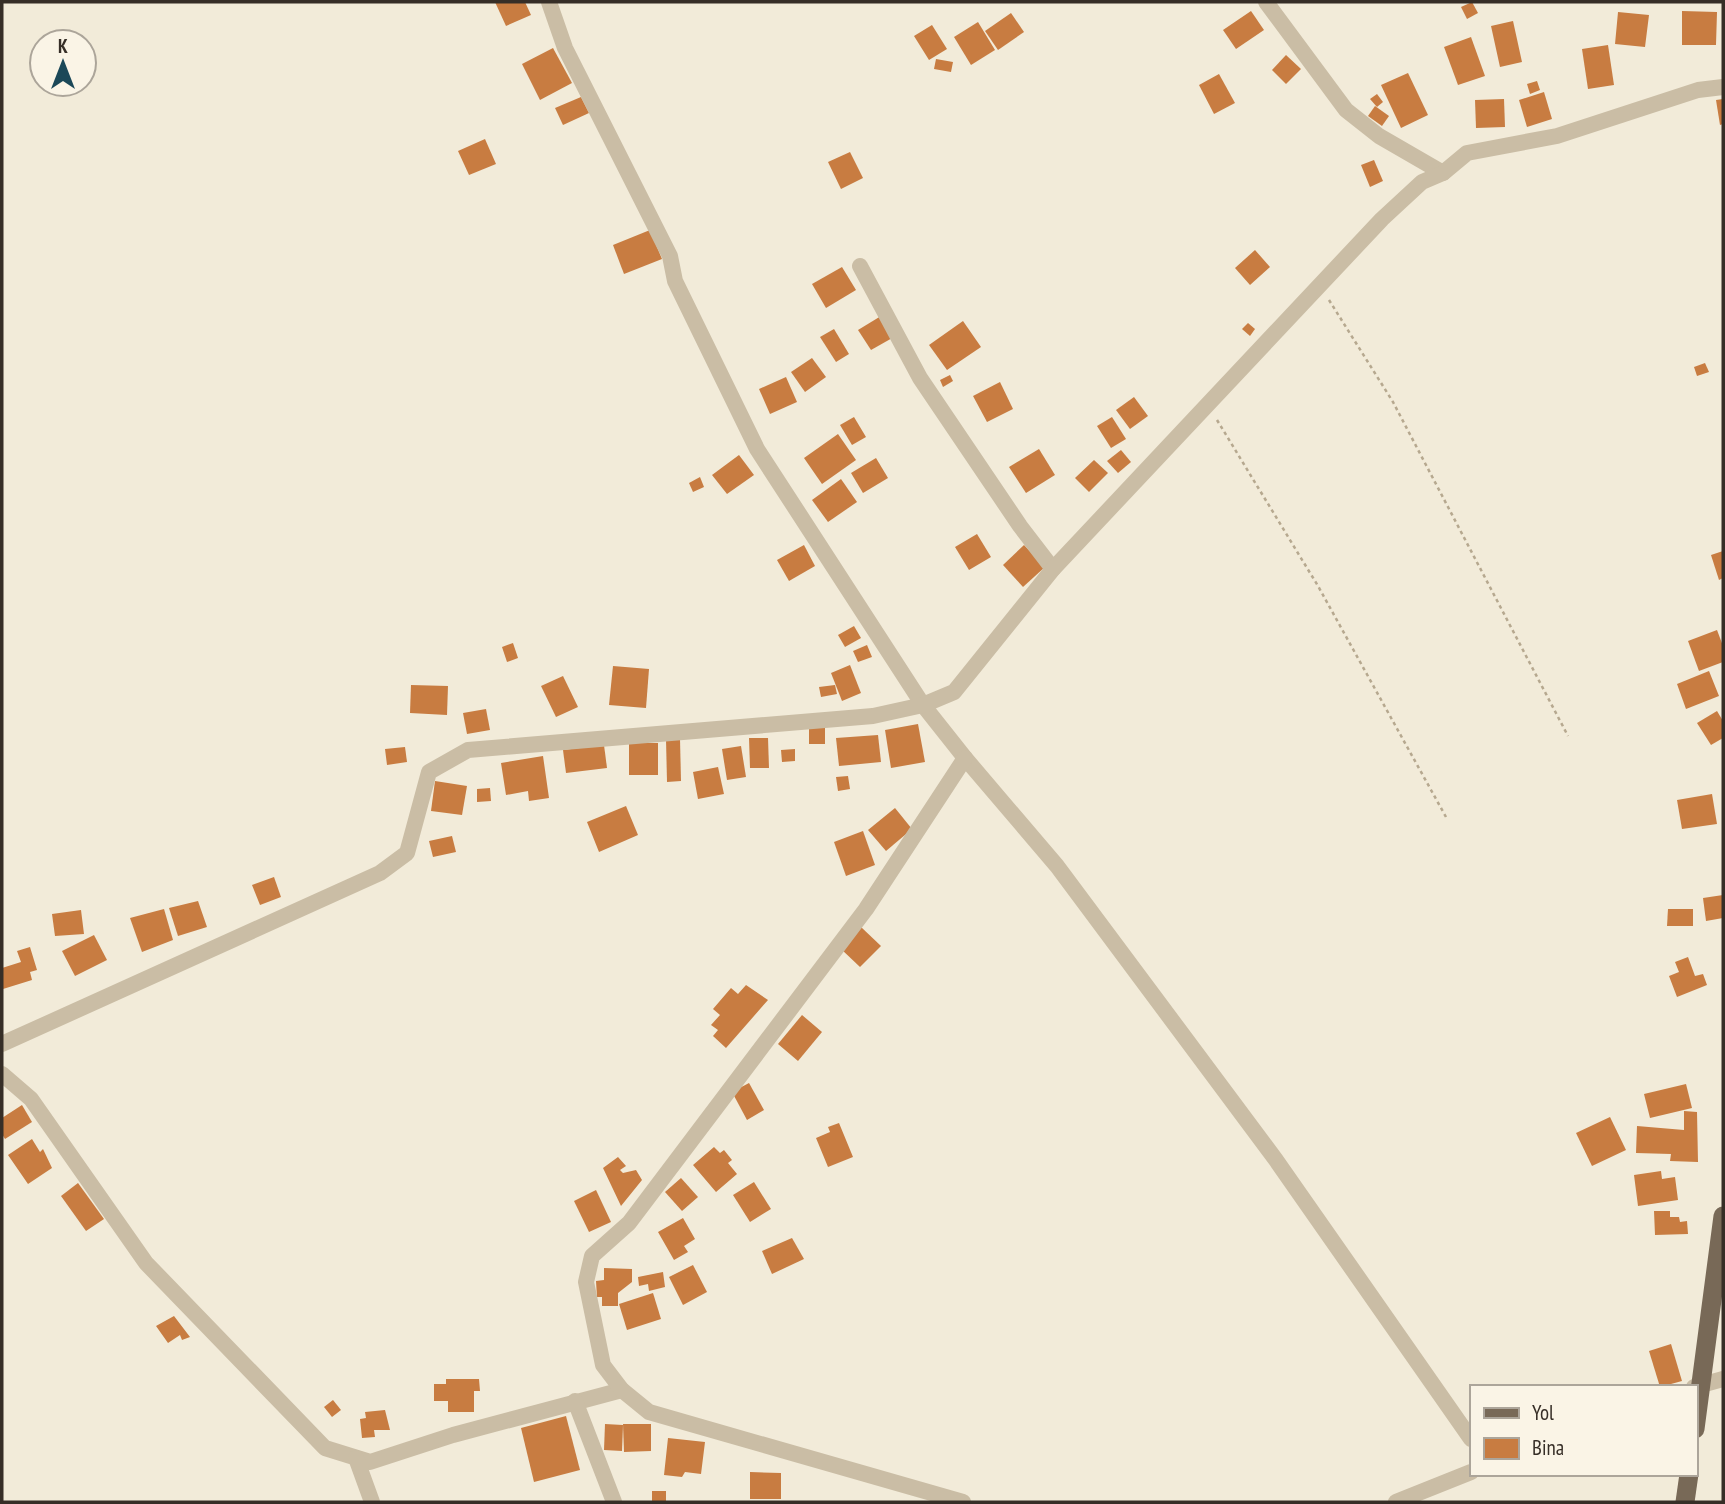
<svg xmlns="http://www.w3.org/2000/svg" width="1725" height="1504" viewBox="0 0 1725 1504" font-family="'PT Sans Narrow',sans-serif">
<rect width="100%" height="100%" fill="#f2ebd9"/>
<g fill="#c87c41">
<polygon points="495,2 525,2 531,15 506,26"/>
<polygon points="1472,2 1478,13 1467,19 1461,7"/>
<polygon points="1251,11 1264,30 1236,49 1223,30"/>
<polygon points="1682,11 1717,12 1716,45 1682,45"/>
<polygon points="1618,12 1649,15 1645,47 1615,44"/>
<polygon points="1011,13 1024,32 998,50 985,31"/>
<polygon points="1513,21 1522,62 1500,67 1491,26"/>
<polygon points="978,22 995,50 971,65 954,37"/>
<polygon points="932,25 947,49 929,60 914,36"/>
<polygon points="1471,37 1485,76 1458,85 1444,47"/>
<polygon points="1608,45 1614,85 1588,89 1582,49"/>
<polygon points="553,48 572,83 540,100 522,64"/>
<polygon points="1286,55 1301,69 1286,84 1272,70"/>
<polygon points="936,59 953,62 951,72 934,69"/>
<polygon points="1408,73 1428,115 1401,128 1381,85"/>
<polygon points="1219,74 1235,103 1214,114 1199,85"/>
<polygon points="1537,81 1540,90 1530,94 1527,84"/>
<polygon points="1544,92 1552,119 1527,127 1519,100"/>
<polygon points="1377,94 1383,102 1377,107 1370,99"/>
<polygon points="581,97 589,113 563,125 555,108"/>
<polygon points="1504,99 1505,127 1476,128 1475,100"/>
<polygon points="1723,99 1723,124 1720,125 1716,100"/>
<polygon points="1375,106 1389,116 1382,126 1368,116"/>
<polygon points="485,139 496,164 469,175 458,151"/>
<polygon points="850,152 863,178 841,189 828,162"/>
<polygon points="1374,160 1383,181 1370,187 1361,165"/>
<polygon points="650,230 662,259 624,274 613,245"/>
<polygon points="1255,250 1270,267 1250,285 1235,268"/>
<polygon points="842,267 856,290 826,308 812,284"/>
<polygon points="881,316 894,337 871,350 858,330"/>
<polygon points="963,321 981,347 947,370 929,345"/>
<polygon points="1248,323 1255,329 1250,336 1242,329"/>
<polygon points="834,329 849,354 836,362 820,337"/>
<polygon points="812,358 826,377 805,392 791,372"/>
<polygon points="1705,363 1709,372 1697,376 1694,367"/>
<polygon points="950,375 953,381 943,387 940,380"/>
<polygon points="786,377 797,402 770,414 759,389"/>
<polygon points="1000,382 1013,409 987,422 973,396"/>
<polygon points="1134,397 1148,416 1130,429 1116,410"/>
<polygon points="854,417 866,437 852,445 840,425"/>
<polygon points="1112,417 1126,439 1111,448 1097,426"/>
<polygon points="838,434 856,460 822,484 804,458"/>
<polygon points="1039,449 1055,475 1026,493 1009,467"/>
<polygon points="1121,450 1131,462 1118,473 1107,461"/>
<polygon points="739,455 754,475 727,494 712,475"/>
<polygon points="876,458 888,478 863,493 851,473"/>
<polygon points="1094,460 1108,473 1089,492 1075,478"/>
<polygon points="700,477 704,487 693,492 689,483"/>
<polygon points="841,479 857,502 828,522 812,500"/>
<polygon points="977,534 991,557 969,570 955,547"/>
<polygon points="804,545 815,566 789,581 777,560"/>
<polygon points="1024,545 1045,567 1023,587 1003,565"/>
<polygon points="1723,551 1723,578 1719,580 1711,555"/>
<polygon points="854,626 861,638 845,647 838,635"/>
<polygon points="1717,630 1723,646 1723,662 1699,671 1688,641"/>
<polygon points="513,643 518,658 507,662 502,647"/>
<polygon points="867,645 872,657 858,662 853,651"/>
<polygon points="850,665 861,693 842,701 831,673"/>
<polygon points="613,666 649,669 646,708 609,705"/>
<polygon points="1709,671 1719,696 1686,709 1677,684"/>
<polygon points="563,676 578,707 556,717 541,686"/>
<polygon points="411,685 448,686 447,715 410,713"/>
<polygon points="835,685 837,694 821,697 819,687"/>
<polygon points="486,709 490,730 467,734 463,713"/>
<polygon points="1717,711 1723,721 1723,738 1711,745 1697,723"/>
<polygon points="918,724 925,762 891,768 885,730"/>
<rect x="809" y="728" width="16" height="16"/>
<polygon points="878,735 881,762 839,766 836,738"/>
<polygon points="749,738 768,738 769,768 750,768"/>
<polygon points="666,739 680,739 681,781 667,782"/>
<rect x="629" y="743" width="29" height="32"/>
<polygon points="604,745 607,768 566,773 563,750"/>
<polygon points="741,746 746,777 727,780 722,749"/>
<polygon points="405,747 407,762 387,765 385,749"/>
<polygon points="795,749 795,761 782,762 781,750"/>
<polygon points="543,756 549,798 529,801 528,791 506,795 501,763"/>
<polygon points="718,767 724,794 698,799 693,772"/>
<polygon points="848,776 850,789 838,791 836,777"/>
<polygon points="435,781 467,786 462,815 431,811"/>
<polygon points="490,788 491,801 477,802 477,789"/>
<polygon points="1712,794 1717,824 1682,829 1677,800"/>
<polygon points="626,806 638,835 599,852 587,822"/>
<polygon points="895,808 912,829 886,851 868,830"/>
<polygon points="863,831 875,865 846,876 834,842"/>
<polygon points="452,836 456,852 433,857 429,841"/>
<polygon points="274,877 281,897 260,905 252,885"/>
<polygon points="1723,895 1723,918 1706,921 1703,898"/>
<polygon points="198,901 207,927 178,936 169,908"/>
<polygon points="164,909 173,940 142,952 130,918"/>
<polygon points="1668,909 1693,909 1693,926 1667,926"/>
<polygon points="81,910 84,934 55,936 52,914"/>
<polygon points="861,927 881,946 860,967 840,948"/>
<polygon points="94,935 107,960 75,976 62,951"/>
<polygon points="30,947 37,970 30,972 32,980 3,989 2,968 21,962 17,951"/>
<polygon points="1688,957 1695,976 1703,974 1707,985 1677,997 1669,976 1679,972 1675,962"/>
<polygon points="746,985 768,1000 726,1048 713,1036 718,1030 711,1025 720,1015 713,1009 731,988 738,994"/>
<polygon points="802,1015 822,1032 798,1061 778,1044"/>
<polygon points="749,1083 764,1110 747,1120 732,1092"/>
<polygon points="1686,1084 1692,1108 1650,1118 1644,1094"/>
<polygon points="22,1105 32,1122 5,1139 2,1134 2,1118"/>
<polygon points="1684,1111 1697,1112 1698,1162 1670,1161 1671,1154 1636,1153 1637,1126 1684,1130"/>
<polygon points="1610,1117 1626,1150 1592,1166 1576,1133"/>
<polygon points="839,1123 853,1157 828,1167 816,1138 830,1132 828,1127"/>
<polygon points="32,1139 40,1152 43,1149 52,1168 28,1184 8,1155"/>
<polygon points="714,1147 720,1153 724,1150 732,1160 728,1163 737,1174 716,1192 693,1165"/>
<polygon points="618,1157 626,1166 620,1170 623,1173 636,1170 642,1180 621,1206 603,1168"/>
<polygon points="1661,1171 1662,1179 1675,1177 1678,1200 1638,1206 1634,1175"/>
<polygon points="681,1178 698,1197 682,1211 665,1192"/>
<polygon points="754,1182 771,1209 750,1222 733,1195"/>
<polygon points="78,1183 104,1219 86,1231 61,1196"/>
<polygon points="596,1190 611,1222 589,1232 574,1201"/>
<polygon points="1654,1211 1670,1211 1670,1217 1679,1217 1680,1222 1687,1221 1688,1234 1655,1235"/>
<polygon points="683,1218 695,1239 684,1246 688,1252 674,1260 658,1232"/>
<polygon points="792,1238 804,1259 772,1274 762,1251"/>
<polygon points="693,1265 707,1292 683,1305 669,1277"/>
<polygon points="604,1268 632,1269 632,1282 618,1293 618,1306 602,1306 602,1297 597,1297 596,1281 604,1280"/>
<polygon points="663,1272 665,1287 649,1291 648,1284 639,1286 638,1277"/>
<polygon points="653,1293 661,1319 627,1330 619,1304"/>
<polygon points="174,1316 190,1337 182,1340 180,1335 168,1343 156,1326"/>
<polygon points="1671,1344 1682,1381 1660,1387 1649,1351"/>
<polygon points="446,1379 479,1379 480,1391 474,1391 474,1412 448,1412 448,1401 434,1401 434,1384 446,1384"/>
<polygon points="333,1400 341,1410 332,1417 324,1407"/>
<polygon points="385,1410 390,1430 374,1430 375,1437 362,1438 360,1419 366,1418 365,1412"/>
<polygon points="566,1416 580,1470 534,1482 521,1428"/>
<polygon points="605,1424 623,1425 622,1451 604,1450"/>
<polygon points="623,1424 651,1424 651,1451 624,1452"/>
<polygon points="668,1438 705,1442 701,1474 685,1472 682,1477 664,1475"/>
<polygon points="750,1472 781,1473 781,1499 750,1499"/>
<rect x="652" y="1491" width="14" height="11"/>
</g>
<g fill="none" stroke-linecap="round" stroke-linejoin="round">
<g stroke="#b6a88f" stroke-width="2.5" stroke-dasharray="3.5 3.5" stroke-linecap="butt">
<polyline points="1329,300 1393,402 1568,736"/>
<polyline points="1217,420 1318,586 1446,817"/>
</g>
<g stroke="#cabda5" stroke-width="16">
<polyline points="549,2 565,48 670,256 675,281 757,449 923,705 965,758 1057,866 1276,1160 1471,1439"/>
<polyline points="1266,2 1346,110 1379,136 1443,173"/>
<polyline points="860,266 920,378 1020,526 1053,569"/>
<polyline points="2,1044 380,873 407,853 429,772 468,750 873,716 923,705 954,692 1053,569 1382,219 1422,182 1443,173 1467,153 1557,136 1698,90 1723,87"/>
<polyline points="2,1074 31,1099 146,1263 325,1448 370,1462 453,1435 622,1390"/>
<polyline points="1694,1387 1723,1379"/>
<polyline points="575,1401 614,1502"/>
<polyline points="356,1458 372,1502"/>
<polyline points="963,1502 649,1412 622,1390 603,1365 586,1282 592,1256 629,1223 866,909 965,758"/>
<polyline points="1396,1502 1471,1472"/>
</g>
<g stroke="#786957" stroke-width="19">
<polyline points="1695,1429 1723,1216"/>
<polyline points="1685,1502 1689,1474"/>
</g>
</g>
<rect width="1725" height="1504" fill="none" stroke="#362e27" stroke-width="7"/>
<rect x="1470" y="1385" width="228" height="91" fill="#faf4e6" stroke="#aca59a" stroke-width="2"/>
<rect x="1484" y="1408" width="35" height="10" fill="#786957" stroke="#aca59a" stroke-width="2"/>
<text x="1532" y="1420" font-size="21" fill="#362e27">Yol</text>
<rect x="1484" y="1438" width="35" height="21" fill="#c87c41" stroke="#aca59a" stroke-width="2"/>
<text x="1532" y="1455" font-size="21" fill="#362e27">Bina</text>
<g transform="translate(63 63)"><circle r="33" fill="#faf4e6" stroke="#aca59a" stroke-width="2"/>
<path d="M0-5L12 26L0 18L-12 26Z" fill="#1b4858"/>
<text y="-10" font-size="19" font-weight="bold" text-anchor="middle" fill="#362e27">K</text>
</g>
</svg>
